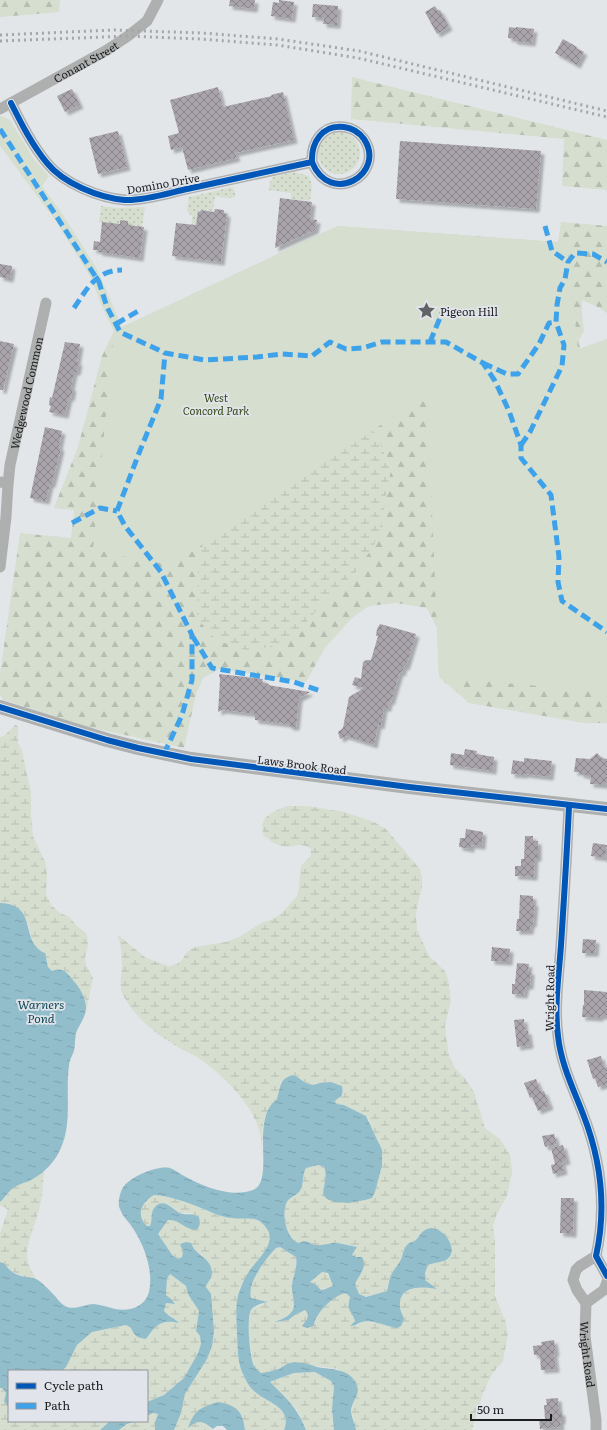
<svg xmlns="http://www.w3.org/2000/svg" width="607" height="1430" viewBox="0 0 607 1430" font-family="Literata,serif">
<defs>
<pattern id="grass-dots" width="8" height="8" patternUnits="userSpaceOnUse"><rect width="8" height="8" fill="#d5decf"/><path d="M2 2h.1M6 6h.1" fill="none" stroke="#b6beb1" stroke-width="1.8" stroke-linecap="round"/></pattern>
<pattern id="forest-firs" width="22" height="20" patternUnits="userSpaceOnUse"><rect width="22" height="20" fill="#d5decf"/><path d="M5 1l3.5 6h-7zM16 11l3.5 6h-7z" fill="#b6beb1"/></pattern>
<pattern id="wetland-marsh" width="20" height="14" patternUnits="userSpaceOnUse"><rect width="20" height="14" fill="#d5decf"/><path d="M1 5h8M5 5V1M11 12h8M15 12V8" fill="none" stroke="#b6beb1"/></pattern>
<pattern id="water-ripples" width="26" height="14" patternUnits="userSpaceOnUse"><rect width="26" height="14" fill="#92becc"/><path d="M2 4q2-2 4 0t4 0M15 11q2-2 4 0t4 0" fill="none" stroke="#7da3af"/></pattern>
<pattern id="building-cross-hatch" width="8" height="8" patternUnits="userSpaceOnUse"><rect width="8" height="8" fill="#a9a4ac"/><path d="M0 0l8 8M0 8l8-8" fill="none" stroke="#89858b"/></pattern>
<filter id="shadow"><feDropShadow dx="3.5" dy="3.5" stdDeviation="1" flood-color="#0004"/></filter>
</defs>
<rect width="100%" height="100%" fill="#e3e6e9"/>
<g fill="url(#grass-dots)">
<circle cx="339" cy="153" r="21"/>
<polygon points="294,172 309,176 312,186 310,201 291,199 291,193 269,190 270,182 273,177"/>
<path d="M232,187L235,191V197C225,199 224,197 215,196L213,211L201,210V212L198,211L196,225H192V216L187,211L189,197Z"/>
<polygon points="101,206 118,208 145,207 142,227 128,225 128,221 120,220 120,224 99,222"/>
</g>
<g fill="url(#forest-firs)" fill-rule="evenodd">
<polygon points="0,0 60,0 59,12 0,17"/>
<polygon points="352,77 607,140 607,190 562,186 564,139 351,119"/>
<path d="M561,222L607,226V313L596,306L582,300V313L584,331L579,340L607,602V723H584L469,703L439,677L437,628L427,608L396,603L369,606L352,618L325,648L306,682L220,669L203,678L196,694L184,748L84,726L3,700L0,695V674L20,533L71,538L74,510L54,508L78,447L102,356L114,331L338,226L558,242ZM376,434L391,469L386,494L357,571L332,594Z"/>
</g>
<g fill="url(#wetland-marsh)">
<polygon points="354,414 376,434 391,469 386,494 382,522 374,545 357,571 332,594 287,643 249,651 224,643 210,635 197,617 198,570 212,491"/>
<polygon points="15,725 18,726 18,743 22,751 31,792 31,812 33,836 46,864 47,874 46,894 51,905 60,913 69,917 77,926 87,934 88,945 85,957 86,965 93,978 86,1012 85,999 66,971 52,971 48,967 47,960 41,951 35,947 31,936 28,924 8,903 0,903 0,737 4,736"/>
<path d="M287,806H308L344,812L374,822L386,829L420,869L422,878V889L419,898L416,914L417,929L429,956L445,971L448,979L451,1000L445,1026L449,1056L455,1068L464,1077L474,1092L485,1128L500,1139L510,1155L512,1170L511,1178L507,1196L497,1214L493,1226L495,1242V1296L506,1323L508,1334L503,1361L492,1374L483,1393L472,1430H356C353,1412 348,1413 357,1394L338,1369L316,1366L279,1369L269,1372L261,1373L254,1367L252,1358L248,1327V1317L252,1309L267,1302L251,1298C247,1282 266,1260 276,1248L280,1247L296,1257C298,1268 293,1275 292,1285C291,1293 297,1303 293,1311C290,1316 283,1318 277,1321L288,1320L295,1315L305,1310L308,1314L307,1319L302,1326L307,1328L314,1326C314,1314 335,1294 346,1293L350,1297C346,1310 352,1310 355,1321L351,1325L356,1326L362,1322L379,1323L391,1327L404,1319L400,1308V1300L406,1291L420,1286L436,1289L425,1280V1273L428,1265L445,1260L420,1234L415,1241L403,1250L402,1258L391,1274L387,1291L366,1297L359,1294L355,1284L364,1268L356,1257L352,1255L357,1247C351,1246 344,1244 338,1243C333,1242 323,1247 316,1245C307,1243 308,1239 298,1243C286,1238 282,1215 286,1204C289,1196 298,1196 301,1189C304,1182 302,1175 306,1168L318,1165L324,1167C327,1175 326,1180 323,1187L372,1198L375,1192L378,1142L371,1130L369,1120L366,1116L344,1105L337,1104L334,1101L343,1093L342,1086C333,1082 322,1081 313,1085L306,1083L294,1075L281,1081L277,1099C260,1111 263,1136 262,1155C261,1147 262,1138 259,1130C251,1102 221,1073 197,1057C191,1053 184,1051 178,1047C156,1034 135,1018 123,995C119,987 121,977 122,968C122,957 121,946 118,935L146,958L169,966L177,964L182,960L187,952L195,947L226,942L239,937L261,923L273,919L282,913L298,895L301,866L309,858L311,855V849C297,840 295,849 282,846C276,845 270,840 264,836C257,817 272,812 287,806Z"/>
<path d="M44,1171C43,1187 42,1202 37,1217C33,1230 27,1242 27,1256C27,1264 32,1272 36,1279C23,1277 13,1275 5,1264L0,1262V1233L8,1210L4,1207L0,1206V1202L6,1197L10,1190L20,1184L31,1180Z"/>
<path d="M154,1195C170,1196 186,1202 200,1208C207,1210 213,1214 220,1216C237,1219 256,1213 267,1229C276,1242 260,1257 253,1266C247,1273 243,1281 240,1290C234,1303 237,1320 238,1335C238,1348 237,1364 244,1376C246,1381 250,1388 254,1391C266,1403 293,1406 284,1430H245L244,1422L218,1402L189,1428L195,1422H203L213,1430H174L185,1394L207,1359L206,1288L210,1265C203,1254 193,1248 181,1244L183,1252L182,1257L178,1259L173,1256L158,1234L168,1220C175,1220 179,1221 184,1227L192,1213H180L169,1205L152,1214V1221L150,1226H147C135,1215 142,1203 154,1195Z"/>
<path d="M322,1272L327,1273L333,1286C328,1286 325,1289 320,1290L310,1282Z"/>
<path d="M170,1274L186,1286L188,1294L199,1311L196,1331L200,1336L201,1344L198,1353L184,1378L164,1395L147,1402V1371H62L66,1367L77,1345L92,1332L126,1325L131,1328L133,1334L146,1339C150,1334 153,1328 159,1324C164,1321 169,1321 173,1317L166,1314L164,1311L166,1303L174,1304L171,1299L166,1295L167,1279Z"/>
<polygon points="315,1372 331,1381 334,1386 332,1409 334,1430 306,1430 298,1411 270,1382 294,1373"/>
<polygon points="0,1388 2,1388 6,1393 4,1401 9,1406 9,1421 110,1421 100,1430 0,1430"/>
<path d="M153,1413L158,1414L155,1422V1430H119C128,1423 135,1421 147,1421V1416Z"/>
</g>
<polygon fill="#d5decf" points="0,116 4,117 10,120 34,159 49,176 42,186 63,215 97,269 122,327 338,226 567,243 578,349 607,339 607,692 439,677 427,394 190,553 149,566 130,558 93,549 114,331 104,311 90,276 55,220 0,146"/>
<g fill="url(#water-ripples)" fill-rule="evenodd">
<path d="M0,903C39,904 19,942 45,953L48,967L52,971C62,967 66,971 72,979C80,988 89,1001 85,1014C83,1021 78,1027 76,1033C75,1039 75,1046 74,1051C72,1056 69,1061 69,1066C65,1094 73,1123 60,1150C54,1163 44,1173 31,1180C25,1183 18,1184 12,1189C8,1192 5,1198 0,1202Z"/>
<path d="M294,1075L306,1083L313,1085L320,1083L331,1082L342,1086C344,1095 341,1097 334,1101L337,1104L344,1105L366,1116L382,1150V1165L375,1192L372,1198L365,1200L348,1203L335,1202L327,1199L323,1195C323,1185 328,1177 324,1167L318,1165L306,1168C302,1175 304,1182 301,1189C298,1196 289,1196 286,1204C282,1215 286,1238 298,1243C308,1239 307,1243 316,1245C323,1246 333,1242 338,1243C344,1244 351,1246 357,1247L352,1255L356,1257H362C368,1267 359,1275 355,1284L359,1294L366,1297L387,1291C389,1285 389,1278 392,1273C395,1268 400,1263 402,1257C403,1252 404,1248 408,1244C410,1242 414,1242 416,1240C419,1236 422,1231 427,1229C441,1223 462,1250 446,1260C442,1262 433,1263 428,1265L425,1273V1280L437,1289C422,1286 398,1285 400,1307C400,1311 403,1315 404,1319L401,1326L397,1328C387,1327 372,1319 362,1322C357,1323 357,1326 350,1326L355,1321C351,1309 346,1312 350,1297L346,1293C335,1294 314,1314 314,1326L307,1328L302,1326L307,1319L308,1314L305,1310L295,1315L288,1320L275,1322C282,1319 290,1316 293,1310C296,1302 291,1293 292,1285C293,1275 298,1268 296,1257L280,1247L276,1248C266,1259 247,1282 251,1298L268,1302C262,1303 255,1305 251,1310C246,1317 250,1358 254,1366C255,1368 259,1371 261,1373C267,1372 273,1371 279,1369C282,1367 286,1364 290,1363C300,1361 308,1364 317,1367C332,1370 351,1368 357,1386C360,1393 354,1399 352,1406C349,1414 355,1422 356,1430H334L332,1409L334,1386L331,1381L315,1372L294,1373L280,1378L270,1382C287,1399 297,1407 306,1430H284C293,1406 266,1403 254,1391C250,1388 246,1381 244,1376C237,1364 238,1348 237,1335C237,1320 234,1303 240,1290C243,1281 247,1273 253,1266C260,1257 276,1242 267,1229C257,1214 247,1220 232,1218C220,1217 211,1212 201,1208C186,1202 170,1196 154,1195C142,1202 135,1215 147,1226H150C153,1220 150,1212 155,1207C164,1197 173,1210 180,1213C187,1216 190,1212 199,1217C200,1223 201,1226 196,1230C183,1229 180,1219 168,1220L158,1234L173,1256L178,1259L182,1257L183,1252L180,1244L186,1242L191,1243C196,1257 211,1256 212,1273C212,1279 207,1282 206,1287L211,1294L214,1331L212,1346L207,1359L185,1394L181,1413L174,1430H155V1422L158,1414L153,1413L147,1416V1402L164,1395L184,1378L198,1353L201,1344L200,1336L196,1331L199,1311L188,1294L186,1286L170,1274L167,1279L166,1295L171,1299L175,1304L166,1303L164,1311C168,1316 174,1318 179,1323C161,1319 156,1325 146,1339C138,1338 134,1336 131,1328L126,1325L92,1332L77,1345L66,1367L62,1371H9L8,1406L4,1401L6,1393L2,1388H0V1262L5,1264C10,1272 17,1276 27,1277C30,1278 34,1278 36,1279C42,1282 49,1290 54,1295C57,1298 61,1304 65,1306C74,1311 85,1304 94,1304C102,1305 108,1307 115,1309C129,1312 145,1307 149,1292C154,1269 143,1242 130,1224C126,1219 122,1215 120,1209C117,1204 120,1191 124,1186C132,1176 158,1165 170,1168C176,1170 181,1175 186,1177C204,1187 232,1198 253,1190C276,1181 249,1119 277,1099C281,1086 279,1078 294,1075ZM322,1272L328,1273L333,1286C328,1287 325,1290 321,1290L315,1284L310,1282Z"/>
<path d="M218,1402C236,1405 243,1411 245,1430H227L223,1426H217L213,1429C202,1421 199,1419 188,1428C194,1410 200,1408 218,1402Z"/>
<polygon points="110,1421 137,1421 127,1424 119,1430 100,1430"/>
</g>
<g fill="url(#building-cross-hatch)" filter="url(#shadow)">
<polygon points="230,0 255,0 254,9 229,6"/>
<polygon points="279,0 294,2 292,19 271,16 273,2 279,3"/>
<polygon points="313,4 338,6 337,25 323,24 324,18 312,17"/>
<polygon points="435,6 438,11 440,10 449,27 437,34 425,12"/>
<polygon points="509,27 516,28 516,27 534,29 532,43 514,41 514,39 508,38"/>
<polygon points="563,39 577,47 576,48 584,52 577,65 555,53"/>
<polygon points="218,87 223,107 272,96 271,95 283,92 294,140 235,153 237,158 188,170 182,147 171,150 168,136 179,133 170,100"/>
<polygon points="72,89 80,105 65,112 57,96"/>
<polygon points="118,131 127,167 98,174 89,138"/>
<polygon points="400,141 541,151 536,209 396,199"/>
<polygon points="280,198 312,202 310,219 317,220 315,230 275,248"/>
<polygon points="215,209 224,210 224,213 227,214 221,262 172,256 176,223 196,225 198,211 200,212 201,210 214,212"/>
<polygon points="120,220 128,221 128,225 144,227 140,258 98,252 99,250 93,250 94,241 100,242 102,222 120,224"/>
<polygon points="0,264 12,266 10,279 0,277"/>
<polygon points="0,341 14,344 3,390 0,390"/>
<polygon points="65,342 80,344 77,362 79,362 77,372 74,372 71,387 73,388 71,398 69,397 65,415 49,412 51,406 49,405 50,397 52,398"/>
<polygon points="45,427 62,431 59,447 61,448 52,484 50,484 46,501 30,498"/>
<polygon points="380,624 416,634 406,667 404,666 402,673 400,672 391,702 389,701 388,708 384,708 381,726 378,725 374,745 346,736 340,739 338,732 343,728 349,697 364,688 352,685 355,677 361,679 363,662 366,660 371,660 378,636 376,636 377,629"/>
<polygon points="219,674 263,679 262,682 269,684 268,685 310,692 299,698 296,727 291,727 287,724 255,720 255,714 223,710 218,712 220,680"/>
<polygon points="465,749 477,751 476,754 494,757 493,771 450,765 451,753 464,755"/>
<polygon points="597,753 602,758 607,759 607,780 605,785 590,784 591,777 580,774 580,772 574,772 576,758 590,759"/>
<polygon points="524,758 552,761 550,777 524,774 524,775 511,774 513,760 524,762"/>
<polygon points="466,829 483,832 482,846 471,845 471,849 459,847 460,838 465,838"/>
<polygon points="525,836 533,836 533,841 538,841 538,858 535,858 534,877 515,876 515,866 521,866 521,859 524,859"/>
<polygon points="593,843 607,845 605,858 591,856"/>
<polygon points="520,895 533,896 533,903 535,903 533,924 531,924 530,931 516,931 517,919 519,919"/>
<polygon points="583,939 596,940 595,953 582,953"/>
<polygon points="492,947 510,949 509,962 491,961"/>
<polygon points="517,963 529,964 528,971 531,971 530,986 526,986 524,995 512,994 512,984 515,984"/>
<polygon points="584,990 607,992 607,1016 600,1016 600,1018 582,1017 583,1005 584,1005"/>
<polygon points="524,1019 525,1031 528,1031 530,1045 517,1047 514,1020"/>
<polygon points="601,1056 604,1068 607,1067 607,1084 598,1087 595,1078 593,1079 587,1060"/>
<polygon points="536,1079 541,1092 544,1091 550,1106 538,1111 532,1097 530,1098 524,1083"/>
<polygon points="554,1134 557,1144 545,1147 542,1136"/>
<polygon points="563,1145 567,1161 562,1162 564,1171 553,1174 551,1165 555,1164 551,1148"/>
<polygon points="561,1198 574,1198 573,1234 560,1233"/>
<polygon points="554,1340 556,1353 554,1353 556,1369 541,1370 540,1355 534,1355 533,1346 542,1345 541,1342"/>
<polygon points="558,1398 559,1412 562,1412 562,1421 560,1421 561,1427 540,1429 539,1419 545,1419 544,1405 547,1405 546,1399"/>
</g>
<g fill="none" stroke-linecap="round" stroke-linejoin="round">
<g stroke="#aeb0b0" stroke-width="11">
<path d="M11,103C21,123 32,145 47,163C63,183 99,198 125,200C143,201 169,193 187,189C229,180 271,171 312,162C330,207 387,174 364,139C359,132 352,128 344,127C322,124 311,143 312,162"/>
<path id="s1" d="M0,109L107,50L128,36L147,21L158,0"/>
<path id="s2" d="M8,484L10,465L46,303"/>
<polyline points="0,567 6,517 8,484 1,482"/>
<path d="M569,806C567,852 564,899 561,945C559,975 554,1006 558,1036C561,1064 573,1088 583,1114C601,1160 607,1207 596,1256L607,1276"/>
<path id="s3" d="M596,1256L580,1266L576,1270L573,1280L577,1290L586,1303L585,1336L596,1420V1430"/>
<polyline points="586,1303 604,1290 607,1282"/>
</g>
<polyline stroke="#aeb0b0" stroke-width="14" points="0,707 107,740 138,748 191,759 409,787 607,809"/>
<g stroke="#a4a6a8" stroke-width="3" stroke-dasharray="2 4" stroke-linecap="butt">
<polyline points="0,35 114,30 202,33 278,39 359,51 607,111"/>
<polyline points="0,41 128,36 201,39 277,45 358,58 607,117"/>
</g>
<g stroke="#3da2ea" stroke-width="5" stroke-dasharray="10 5" stroke-linecap="butt">
<polyline points="0,129 99,282 107,307 120,332 165,353 205,360 257,357 281,354 312,356 330,342 346,349 363,348 382,342 446,342 483,363 495,381 509,411 521,445 521,458 551,495 559,557 558,582 562,601 607,632"/>
<polyline points="545,226 552,251 568,262"/>
<path d="M74,308C87,289 96,270 122,270"/>
<polyline points="116,324 138,311"/>
<polyline points="430,342 444,308"/>
<polyline points="483,363 507,374 518,374 539,344 549,323 556,322"/>
<polyline points="521,445 530,432 562,366 564,345 556,322 557,305 560,288 565,279 568,262 575,253 593,254 607,262"/>
<polyline points="72,523 100,508 117,511"/>
<polyline points="193,637 212,668 294,682 321,691"/>
<polyline points="164,754 182,715 192,680 192,635 161,572 125,526 117,511 139,453 161,399 165,353"/>
</g>
<defs>
<g id="cycleway">
<path d="M11,103C21,123 32,145 47,163C63,183 99,198 125,200C143,201 169,193 187,189C229,180 271,171 312,162C330,207 387,174 364,139C359,132 352,128 344,127C322,124 311,143 312,162"/>
<polyline points="0,707 107,740 138,748 191,759 409,787 607,809"/>
<path d="M569,806C567,852 564,899 561,945C559,975 554,1006 558,1036C561,1064 573,1088 583,1114C601,1160 607,1207 596,1256L607,1276"/>
</g>
</defs>
<use href="#cycleway" stroke="#e1e5eb" stroke-width="8"/>
<use href="#cycleway" stroke="#0057b8" stroke-width="6"/>
</g>
<defs>
<symbol id="sight-bare" viewBox="-9 -9 18 18"><path d="M0-6L1.8-2.2L6-1.7L2.9 1.2L3.7 5.4L0 3.3L-3.7 5.4L-2.9 1.2L-6-1.7L-1.8-2.2Z" fill="#626366" stroke="#e1e5eb" stroke-width="2.5" paint-order="stroke"/></symbol>
</defs>
<g fill-rule="evenodd">
<use href="#sight-bare" x="414" y="298" width="25" height="25"/>
</g>
<g text-anchor="middle" dominant-baseline="central" stroke-width="3.5" stroke-linejoin="round" paint-order="stroke">
<g font-size="11" fill="#1c1d1f" stroke="#e1e5eb">
<text stroke="none"><textPath href="#s1" startOffset="98">Conant Street</textPath></text>
<text transform="translate(163 183) rotate(-10)">Domino Drive</text>
<text stroke="none"><textPath href="#s2" startOffset="93">Wedgewood Common</textPath></text>
<text transform="translate(302 764) rotate(7)">Laws Brook Road</text>
<text transform="translate(549 998) rotate(-89)">Wright Road</text>
<text stroke="none"><textPath href="#s3" startOffset="113">Wright Road</textPath></text>
</g>
<g font-size="11" fill="#1c1d1f" stroke="#e1e5eb" text-anchor="start">
<text x="440" y="311">Pigeon Hill</text>
</g>
<g font-size="11" font-style="italic" fill="#344814" stroke="#e1e5eb">
<text x="216" y="397">West<tspan x="216" dy="13">Concord Park</tspan></text>
</g>
<g font-size="12" font-style="italic" fill="#114856" stroke="#e1e5eb">
<text x="41" y="1004">Warners<tspan x="41" dy="14">Pond</tspan></text>
</g>
</g>
<rect x="8" y="1370" width="140" height="52" fill="#e1e5eb" stroke="#929599"/>
<rect x="16" y="1383" width="20" height="6" fill="#0057b8" stroke="#929599"/>
<text x="44" y="1390" font-size="12" fill="#1c1d1f">Cycle path</text>
<rect x="16" y="1403" width="20" height="6" fill="#3da2ea" stroke="#929599"/>
<text x="44" y="1410" font-size="12" fill="#1c1d1f">Path</text>
<path d="M471 1414v6h80v-6" fill="none" stroke="#1c1d1f" stroke-width="2"/>
<text x="477" y="1414" font-size="12" fill="#1c1d1f" stroke="#e1e5eb" stroke-width="3" paint-order="stroke">50 m</text>
</svg>
